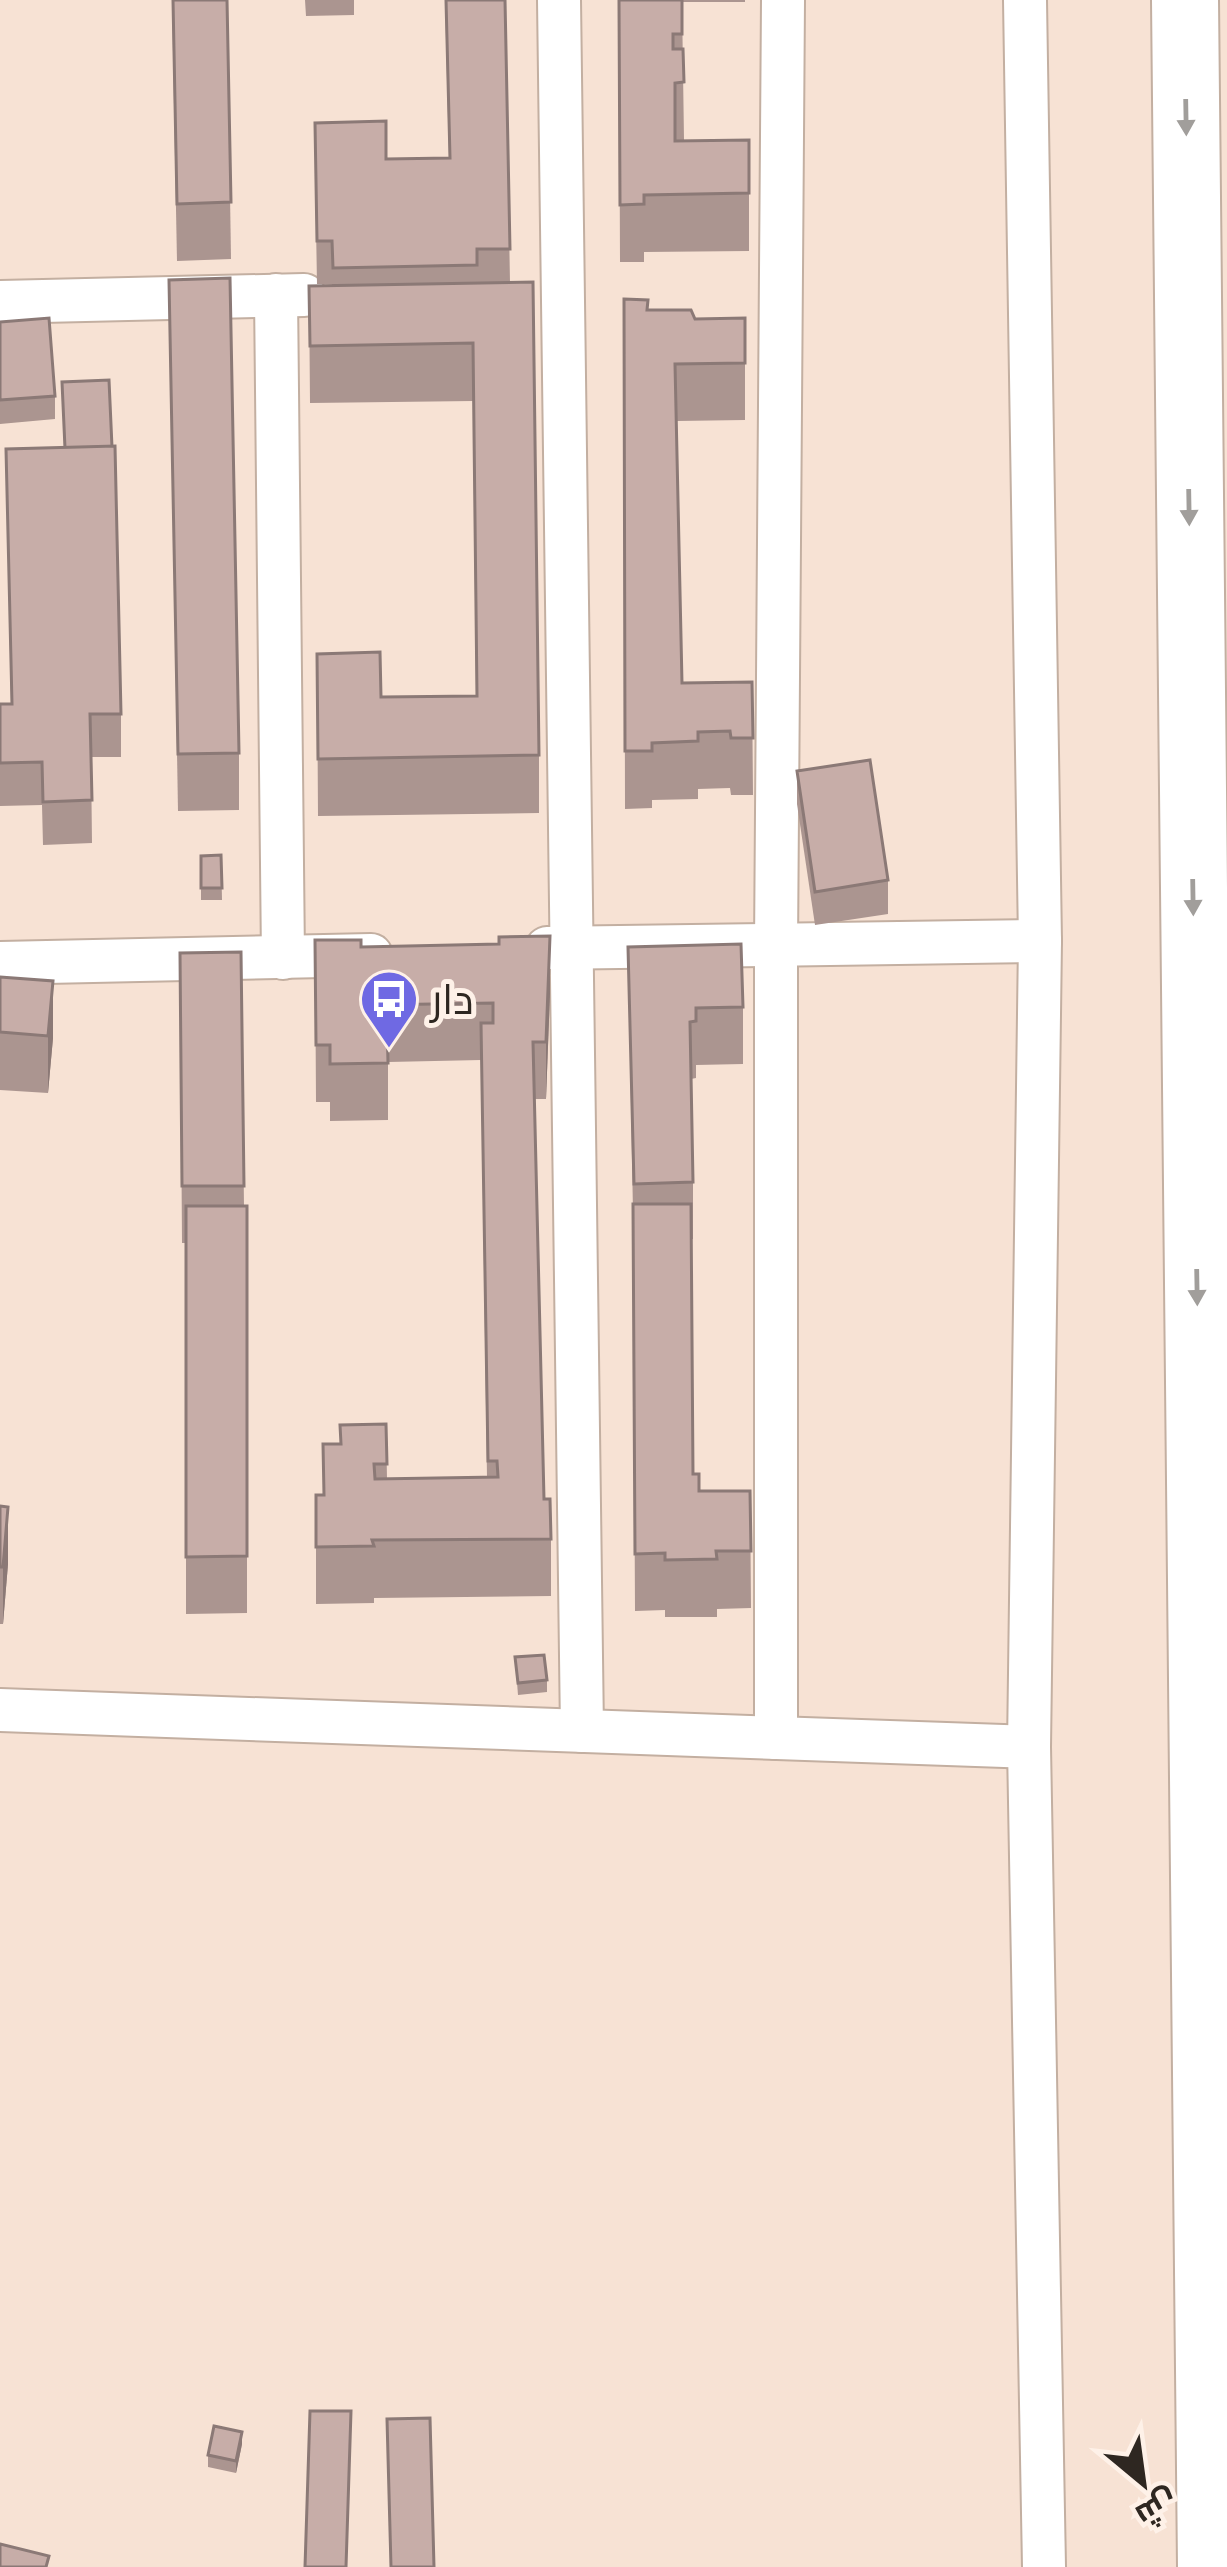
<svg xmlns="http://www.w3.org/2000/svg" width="1227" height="2567" viewBox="0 0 1227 2567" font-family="Jost,Cairo,sans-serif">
<rect width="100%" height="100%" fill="#f7e2d4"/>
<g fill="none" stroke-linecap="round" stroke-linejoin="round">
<defs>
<g id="minor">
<polyline points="559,0 582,1731"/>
<polyline points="1025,0 1040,941 1029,1747 1044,2567"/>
<polyline points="276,295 283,958"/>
<polyline points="0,302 304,295"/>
<polyline points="547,948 1040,941"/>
<polyline points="0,963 371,955"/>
<polyline points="0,1710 1029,1747"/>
<polyline points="776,1738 776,947 783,0"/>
</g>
<polyline id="trunk" points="1185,0 1211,2567"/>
</defs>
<use href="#minor" stroke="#c3afa1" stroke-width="46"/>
<use href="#trunk" stroke="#c3afa1" stroke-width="70"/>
<use href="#minor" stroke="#fff" stroke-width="42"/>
<use href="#trunk" stroke="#fff" stroke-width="66"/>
</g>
<g fill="#ab9590">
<polygon points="172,0 227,0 231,259 177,261"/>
<polygon points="305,0 354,0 354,15 306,16"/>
<polygon points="445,0 505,0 510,283 539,755 539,813 318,816 317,654 381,697 476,696 473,401 310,403 309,286 332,286 332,284 317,284 315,166 386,159 449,158"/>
<polygon points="619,0 745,0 745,2 682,2 684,140 675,140 749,140 749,251 644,252 644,262 620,262"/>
<polygon points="169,280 239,753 239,810 178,811"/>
<polygon points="624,299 648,310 695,319 745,318 745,420 677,421 682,683 752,682 753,795 731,795 730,788 698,789 698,799 652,800 652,808 625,809"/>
<polygon points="0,322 55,396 55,419 0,424"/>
<polygon points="62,382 121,714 121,757 91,757 92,843 43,845 42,805 0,806 0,704 11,704 6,449 64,448"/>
<polygon points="797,771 888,880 888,914 815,925 797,804"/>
<polygon points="221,855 222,900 201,900 201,856"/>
<polygon points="315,940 361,947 550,993 546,1099 535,1099 544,1499 551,1539 551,1596 374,1598 374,1603 316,1604 316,1495 323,1495 323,1444 340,1444 386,1424 387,1479 487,1477 481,1060 388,1062 388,1120 330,1121 330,1102 316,1102"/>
<polygon points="628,947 743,1007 743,1064 696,1065 696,1078 691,1079 693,1182 693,1239 691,1239 693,1474 699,1491 750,1491 751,1608 717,1609 717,1617 665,1617 665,1610 635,1611 633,1212"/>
<polygon points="241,952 244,1206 247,1206 247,1613 186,1614 186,1243 182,1243 180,953"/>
<polygon points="0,977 53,1038 48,1093 0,1090"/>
<polygon points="0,1506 8,1564 3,1624 0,1624"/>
<polygon points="515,1657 547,1680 547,1692 518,1695"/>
<polygon points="242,2444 236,2473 208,2467 208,2455"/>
</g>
<g fill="#8b7976">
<polygon points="550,936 550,993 546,1099 546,1042"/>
<polygon points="53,981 53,1038 48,1093 48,1036"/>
<polygon points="8,1507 8,1564 3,1624 3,1567"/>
<polygon points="242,2432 242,2444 236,2473 236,2461"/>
</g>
<g fill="#c7ada8" stroke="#8b7976" stroke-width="3">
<polygon points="173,0 227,0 231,202 177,204"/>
<polygon points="446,0 505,0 510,249 477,249 477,265 333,268 332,241 317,241 315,123 386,121 386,159 450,158"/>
<polygon points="619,0 682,0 682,34 673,34 673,49 683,49 684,82 675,83 675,141 749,140 749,193 644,195 644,204 620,205"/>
<polygon points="230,278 239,753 178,754 169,280"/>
<polygon points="533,282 539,755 318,759 317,654 380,652 381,697 477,696 473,343 310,346 309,286"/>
<polygon points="624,299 648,300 647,310 691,310 695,319 745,318 745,363 675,364 682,683 752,682 753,738 731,738 730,731 698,732 698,741 652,743 652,751 625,751"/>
<polygon points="49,318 55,396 0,400 0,322"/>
<polygon points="109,380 112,447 65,448 62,382"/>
<polygon points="115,446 121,714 90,714 92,800 43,802 42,762 0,763 0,704 12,704 6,449"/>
<polygon points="870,760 888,880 815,892 797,771"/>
<polygon points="221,855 222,888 201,888 201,856"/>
<polygon points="550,936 546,1042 533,1042 544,1499 550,1499 551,1539 372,1540 374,1546 316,1547 316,1495 324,1495 323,1444 341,1444 340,1425 386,1424 387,1464 374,1464 375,1479 498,1477 497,1461 488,1461 481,1023 493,1023 493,1003 373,1005 373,1020 387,1020 388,1063 330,1064 330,1045 316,1045 315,940 361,940 361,947 499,944 499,937"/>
<polygon points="741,944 743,1007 696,1008 696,1021 690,1022 693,1182 634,1184 628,947"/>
<polygon points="241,952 244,1186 182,1186 180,953"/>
<polygon points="0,977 53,981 48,1036 0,1032"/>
<polygon points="633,1204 691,1204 693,1474 699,1474 699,1491 750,1491 751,1551 716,1551 717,1559 665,1560 665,1553 635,1554"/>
<polygon points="186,1206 247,1206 247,1556 186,1557"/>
<polygon points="0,1506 8,1507 3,1567 0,1567"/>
<polygon points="544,1655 547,1680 518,1683 515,1657"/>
<polygon points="310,2411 351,2411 346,2567 305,2567"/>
<polygon points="430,2418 434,2567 391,2567 387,2419"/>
<polygon points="214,2426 242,2432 236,2461 208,2455"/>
<polygon points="0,2544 49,2556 46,2567 0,2567"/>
</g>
<defs><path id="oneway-solid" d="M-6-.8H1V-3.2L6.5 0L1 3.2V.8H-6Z" transform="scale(3)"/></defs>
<g fill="#a19e9b">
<use href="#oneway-solid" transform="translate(1186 117) rotate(89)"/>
<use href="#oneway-solid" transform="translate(1189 507) rotate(89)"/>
<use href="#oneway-solid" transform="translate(1193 897) rotate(89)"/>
<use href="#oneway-solid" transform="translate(1197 1287) rotate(89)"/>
</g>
<defs>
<symbol id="bus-pin" viewBox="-11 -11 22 30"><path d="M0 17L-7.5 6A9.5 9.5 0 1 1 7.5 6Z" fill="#6f69e3" stroke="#fef1e8"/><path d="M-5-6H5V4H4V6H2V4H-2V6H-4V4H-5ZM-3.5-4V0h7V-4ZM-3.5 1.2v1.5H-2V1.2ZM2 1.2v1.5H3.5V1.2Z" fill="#fff"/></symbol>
</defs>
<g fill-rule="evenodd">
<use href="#bus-pin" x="356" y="966" width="66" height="90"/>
</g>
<g text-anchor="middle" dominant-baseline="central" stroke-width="10" stroke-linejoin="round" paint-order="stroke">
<g font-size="42" fill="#2e2721" stroke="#fef1e8" text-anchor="start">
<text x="431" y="999">دار</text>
</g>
</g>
<g transform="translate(1143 2483) rotate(151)" stroke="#fef1e8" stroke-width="9" paint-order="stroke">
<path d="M0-9L21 45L0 30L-21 45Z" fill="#2e2721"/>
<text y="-18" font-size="33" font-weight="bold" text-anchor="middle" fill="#2e2721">ش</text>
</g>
</svg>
